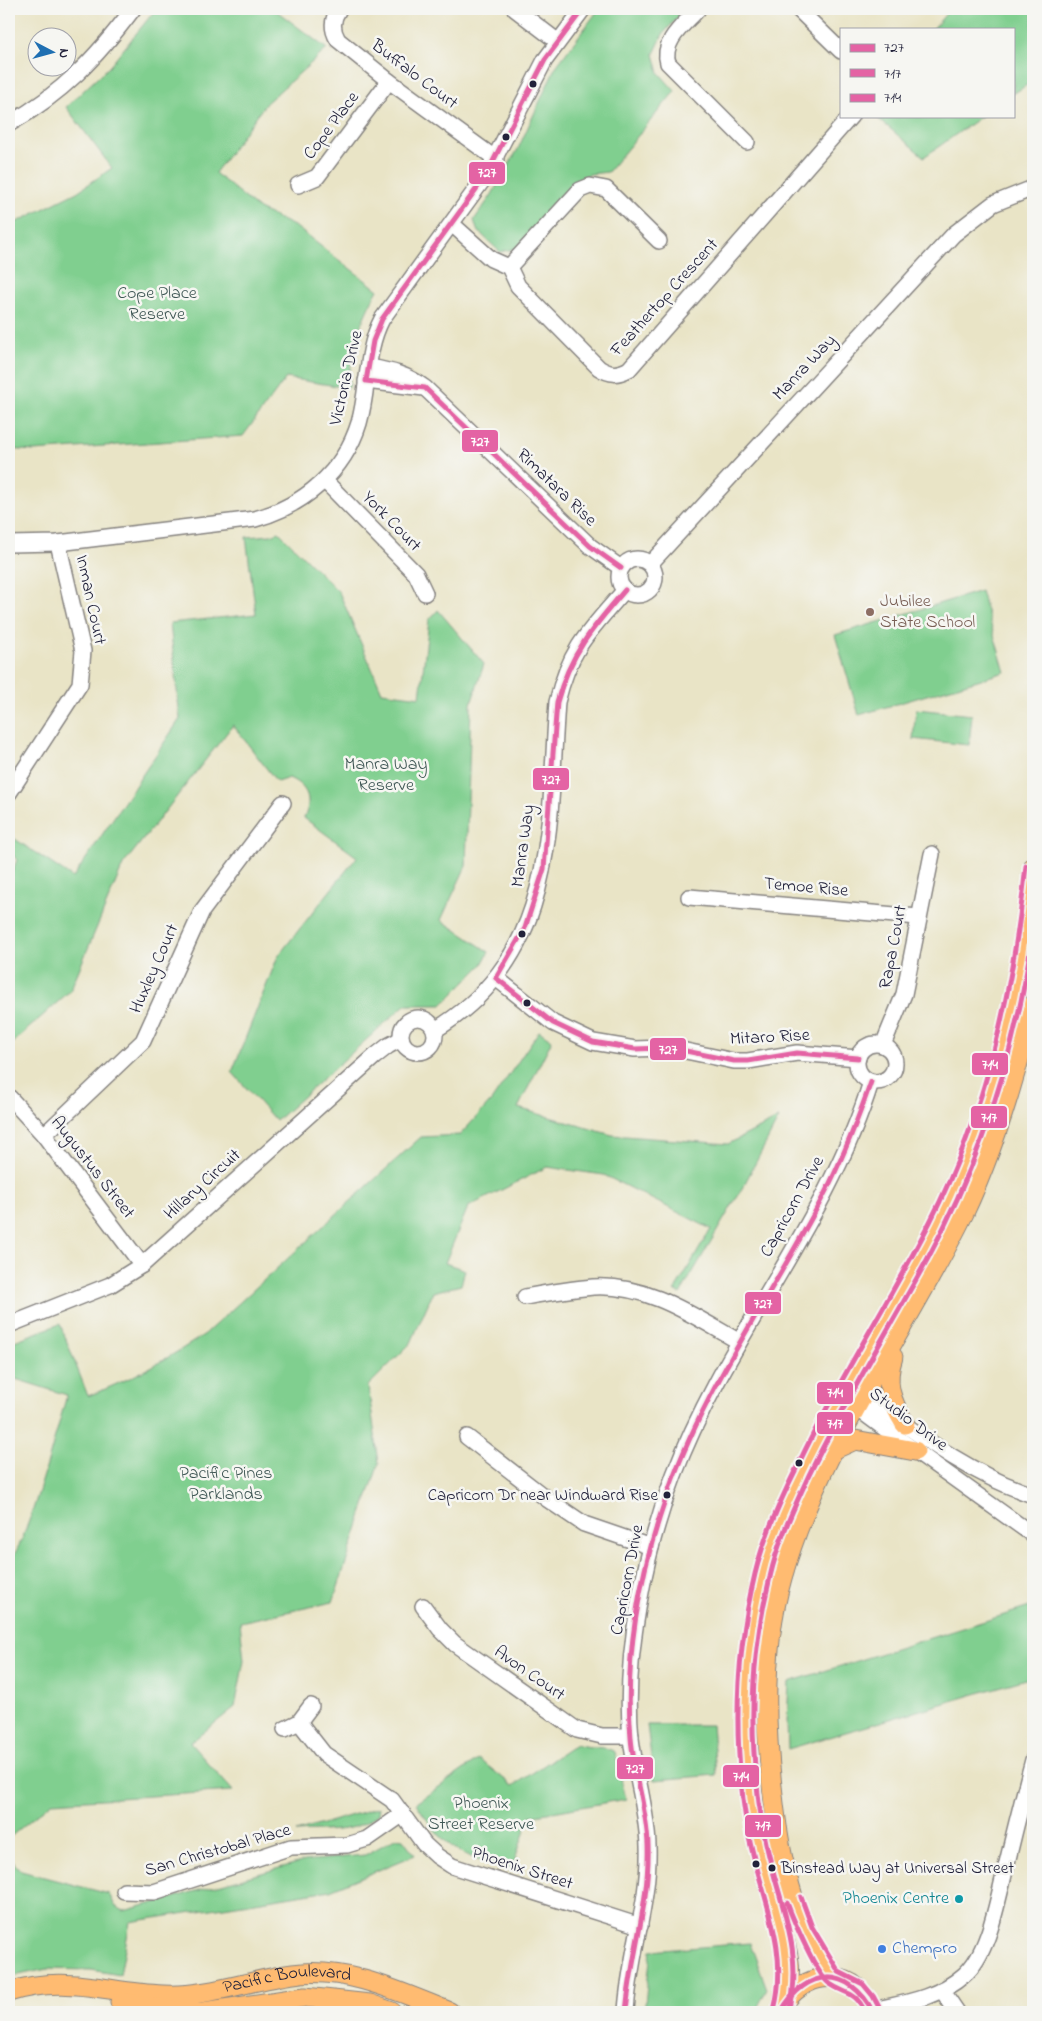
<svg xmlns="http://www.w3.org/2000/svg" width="1042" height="2021" viewBox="0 0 1042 2021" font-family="'Indie Flower',sans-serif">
<rect width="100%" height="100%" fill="#f6f6f2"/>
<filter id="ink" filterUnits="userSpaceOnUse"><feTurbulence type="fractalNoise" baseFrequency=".02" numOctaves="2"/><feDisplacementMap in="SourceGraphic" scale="10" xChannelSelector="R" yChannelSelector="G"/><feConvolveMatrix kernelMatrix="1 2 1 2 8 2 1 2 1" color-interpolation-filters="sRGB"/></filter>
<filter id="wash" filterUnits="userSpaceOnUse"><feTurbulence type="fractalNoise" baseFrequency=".0096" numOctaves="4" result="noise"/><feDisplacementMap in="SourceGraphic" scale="20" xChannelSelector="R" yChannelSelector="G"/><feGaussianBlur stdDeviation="1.12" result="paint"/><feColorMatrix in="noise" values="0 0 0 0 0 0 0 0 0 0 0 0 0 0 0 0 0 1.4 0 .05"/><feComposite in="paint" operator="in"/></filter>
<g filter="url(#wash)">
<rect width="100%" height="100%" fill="#e9e4c6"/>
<g fill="#80cf8f" stroke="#517865">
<path d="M156,9H274L327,49L266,103L215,173L259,209L296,227L378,290C360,320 350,352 349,388L286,378L243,436L34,451L9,449V226L77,192L112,168L66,107L110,66Z"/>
<polygon points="599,9 685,9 663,34 654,54 659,73 675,91 608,172 590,174 573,184 517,248 500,252 477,230 474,220 491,196 518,149 555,68"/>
<polygon points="950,9 1033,9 1033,81 1013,94 1013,29 933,29"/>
<polygon points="875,116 982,116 924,157"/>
<path d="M279,532L339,592L382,692L420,697L429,620L438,610L484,664L471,704L466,866L441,920L489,952L481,966L442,1005H405L276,1121L232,1072L278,956L357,857L304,818C313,799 307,786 289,778L277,782L233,725L123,865L70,991L9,1046V880L17,860L9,850V835L73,878L180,719L170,623L256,614L246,537L271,535Z"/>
<polygon points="981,591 1005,672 859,715 835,635"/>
<polygon points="916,709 972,715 969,745 913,739"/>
<path d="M539,1031L552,1040L518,1108L612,1135L728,1144L779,1118L744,1185L680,1294L675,1290L711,1229L604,1175L547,1167L468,1207L445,1263L465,1270L461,1285L433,1292L411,1343L368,1386L379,1463L333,1602L240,1622L244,1661L235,1707L190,1743L233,1791L52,1802L9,1838V1561C27,1546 58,1425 67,1395L9,1377V1343L60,1324L88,1396C130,1380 168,1359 205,1334L421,1137L460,1135L492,1100Z"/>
<polygon points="1033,1606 1033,1677 788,1749 787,1722 789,1682"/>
<polygon points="647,1725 712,1725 716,1775 654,1780"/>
<path d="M576,1744C589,1749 604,1745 615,1752L626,1799L530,1816L511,1871C460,1855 445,1850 416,1803L479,1759L513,1786Z"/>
<path d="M379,1807L378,1814C356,1834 324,1830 296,1832Z"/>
<polygon points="396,1838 403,1839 415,1855 330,1890 130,1922 120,1975 91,1970 47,1969 9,1977 9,1857 21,1871 109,1894 115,1906 124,1911 305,1861 365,1855"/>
<polygon points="750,1943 767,1989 755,2012 644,2012 651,1951"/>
</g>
</g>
<g filter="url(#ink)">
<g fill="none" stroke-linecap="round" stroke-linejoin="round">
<defs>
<g id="minor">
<path d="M339,9C332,19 331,29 338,40L389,81L496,159"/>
<polyline points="515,9 557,41"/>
<path d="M698,9C685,24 661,41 668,63L747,142"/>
<polyline points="798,9 841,51"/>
<path d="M9,124C63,93 96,58 133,9"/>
<polyline points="298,185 317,177 389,81"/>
<path d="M452,224L491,259L509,267L518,286L599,368C610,375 618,375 629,369L851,116"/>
<polyline points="509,267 580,190 590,186 606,189 659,241"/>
<path d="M369,367C391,371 407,374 425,388L590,546L621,568"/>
<polyline points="366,381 424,388"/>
<polyline points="325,481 416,574 425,593"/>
<path d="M9,544L58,543L255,519C303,506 344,472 359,423C369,389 365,351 382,319L485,177L545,60L583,9"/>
<circle cx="637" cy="577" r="18"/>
<polyline points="650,564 954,234 993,204 1033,188"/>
<polyline points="9,793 80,684 83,651 58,543"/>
<polyline points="689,897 918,917"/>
<polyline points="496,978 553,1023 593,1042 635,1049 662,1048 686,1051 734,1061 748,1061 797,1053 858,1058"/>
<circle cx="418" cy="1035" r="17"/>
<path d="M435,1030C558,956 548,828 557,702C570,648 589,631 625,590"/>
<circle cx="876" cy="1063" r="19"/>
<polyline points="883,1045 904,994 932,854"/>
<polyline points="9,1097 44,1135 142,1265"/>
<polyline points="44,1135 143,1041 202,911 283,803"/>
<path d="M525,1297C547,1293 571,1289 593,1287C648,1284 692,1315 738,1341"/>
<polyline points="9,1325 110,1285 142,1265 374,1057 388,1046 401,1039"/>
<path d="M853,1393L864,1396C916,1433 971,1475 1033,1495"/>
<polyline points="850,1399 857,1408 892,1434 1033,1535"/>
<polyline points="467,1437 547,1499 584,1524 651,1547"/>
<polyline points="423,1606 440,1629 455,1644 577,1730 602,1736 631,1736"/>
<polyline points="299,1722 324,1754 392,1800 424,1844 437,1856 452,1866 640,1926"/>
<polyline points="285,1729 299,1722 311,1706"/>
<polyline points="124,1891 154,1892 291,1847 347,1845 367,1839 403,1814"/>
<polyline points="942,1990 957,2012"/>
<path d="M873,2010C905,2003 938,1998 964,1975C990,1953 998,1896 1007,1863C1015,1829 1024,1794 1033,1760"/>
<path d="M626,2012C629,1956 650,1902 648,1846C647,1809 635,1774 631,1738C623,1658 645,1550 674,1475C726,1337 828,1223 871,1082"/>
</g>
<g id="major">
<path d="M893,1357C884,1383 891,1401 905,1424"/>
<polyline points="835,1449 855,1440 915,1451"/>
<path d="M834,1978C824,1962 812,1946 805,1928C785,1883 777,1835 772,1786C764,1717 763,1645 782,1578C818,1448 905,1334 964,1213C995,1147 1016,1076 1033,1005"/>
<path id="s1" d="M9,1992C66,1974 107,1993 163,1995C208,1997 250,1980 293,1974C347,1966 402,1993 450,2012"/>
<polyline points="120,2002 183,2012 203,2012 305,1997 370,2004 392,2012"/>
<path d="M785,2002C810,1967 859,1969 873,2012"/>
<path d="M784,2003C787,1990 791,1976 789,1962C784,1926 768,1892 761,1857C742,1763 739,1669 762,1576C770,1544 783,1515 796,1485C837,1393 895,1311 939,1220C994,1108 1023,990 1033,867"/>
</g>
</defs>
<use href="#minor" stroke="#868380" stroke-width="18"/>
<use href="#major" stroke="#868380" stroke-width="21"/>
<use href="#minor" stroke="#fff" stroke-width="15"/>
<use href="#major" stroke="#ffbb71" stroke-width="19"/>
<defs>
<g id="bus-1">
<polyline points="583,9 545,60 485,177 382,319 373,341 366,381 425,388 590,546 621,568"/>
<path d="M496,978L525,928L544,869L557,702C570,654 593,627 625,590"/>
<polyline points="496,978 553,1023 593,1042 635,1049 662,1048 686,1051 734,1061 748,1061 797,1053 858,1058"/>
<path d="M626,2012C631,1956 650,1901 648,1845C647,1809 634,1774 631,1738C624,1660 639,1577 664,1504C702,1388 776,1291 830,1183C846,1150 859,1116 871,1082"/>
<path d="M781,2012C806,1967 849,1966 873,2012"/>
</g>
<g id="bus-2">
<path d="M787,1903C793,1919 817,1976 830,1984C846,1995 855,1990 865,2012"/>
<path d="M789,2012C806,1948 775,1895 764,1833C748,1748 749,1661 770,1577C778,1541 794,1508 809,1475C845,1400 888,1331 928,1258C983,1156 1017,1047 1033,932"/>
</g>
<g id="bus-3">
<polyline points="801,1897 812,1927 839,1972 863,1984 873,1996 880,2009"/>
<path d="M774,2010C791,1946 758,1890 747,1827C733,1742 735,1657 755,1574C764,1536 780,1501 797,1467C837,1382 888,1304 930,1222C987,1110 1013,990 1026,866"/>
</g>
</defs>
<use href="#bus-1" stroke="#f6f6f2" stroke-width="9"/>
<use href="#bus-2" stroke="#f6f6f2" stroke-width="9"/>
<use href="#bus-3" stroke="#f6f6f2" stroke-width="9"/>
<use href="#bus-1" stroke="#e463a4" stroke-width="5"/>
<use href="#bus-2" stroke="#e463a4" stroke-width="5"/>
<use href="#bus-3" stroke="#e463a4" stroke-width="5"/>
</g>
</g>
<g fill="#22223b" stroke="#f6f6f2" stroke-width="2">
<circle cx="533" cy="84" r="4.5"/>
<circle cx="506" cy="137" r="4.5"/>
<circle cx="522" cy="934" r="4.5"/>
<circle cx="527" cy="1003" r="4.5"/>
<circle cx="799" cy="1463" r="4.5"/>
<circle cx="667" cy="1495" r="4.5"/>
<circle cx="756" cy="1864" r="4.5"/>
<circle cx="772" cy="1868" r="4.5"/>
</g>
<circle fill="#8d6e63" stroke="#f6f6f2" stroke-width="2" cx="870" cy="612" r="5"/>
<circle fill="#0f9aa8" stroke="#f6f6f2" stroke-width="2" cx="959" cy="1899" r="5"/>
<circle fill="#3f7fe0" stroke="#f6f6f2" stroke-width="2" cx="882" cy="1949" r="5"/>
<g text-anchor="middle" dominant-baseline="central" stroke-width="5" stroke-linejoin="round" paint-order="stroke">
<g font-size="17" fill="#22223b" stroke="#f6f6f2" text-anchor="end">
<text x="658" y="1495">Capricorn Dr near Windward Rise</text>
<text x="781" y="1868" text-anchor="start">Binstead Way at Universal Street</text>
</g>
<g font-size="18" fill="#22223b" stroke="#f6f6f2">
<text transform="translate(414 75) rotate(37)">Buffalo Court</text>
<text transform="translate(332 126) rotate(-53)">Cope Place</text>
<text transform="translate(665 298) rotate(-48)">Feathertop Crescent</text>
<text transform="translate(805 368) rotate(-47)">Manra Way</text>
<text transform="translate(347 378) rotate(-77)">Victoria Drive</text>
<text transform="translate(556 488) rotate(44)">Rimatara Rise</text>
<text transform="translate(391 522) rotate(46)">York Court</text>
<text transform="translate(90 600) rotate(78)">Inman Court</text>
<text transform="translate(524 846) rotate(-82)">Manra Way</text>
<text transform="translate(806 888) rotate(5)">Temoe Rise</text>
<text transform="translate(894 947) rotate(-79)">Rapa Court</text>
<text transform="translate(155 969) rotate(-66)">Huxley Court</text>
<text transform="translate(770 1038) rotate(-3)">Mitaro Rise</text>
<text transform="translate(92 1168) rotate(52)">Augustus Street</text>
<text transform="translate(203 1185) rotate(-42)">Hillary Circuit</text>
<text transform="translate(793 1207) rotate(-61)">Capricorn Drive</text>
<text transform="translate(908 1420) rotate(37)">Studio Drive</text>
<text transform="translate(628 1580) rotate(-79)">Capricorn Drive</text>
<text transform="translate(529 1674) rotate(35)">Avon Court</text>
<text transform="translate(218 1851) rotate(-16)">San Christobal Place</text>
<text transform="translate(522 1869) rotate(18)">Phoenix Street</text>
<text stroke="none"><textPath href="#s1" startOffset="281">Pacific Boulevard</textPath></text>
</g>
<g font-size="18" fill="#3e5654" stroke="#f6f6f2">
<text x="157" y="294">Cope Place<tspan x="157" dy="21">Reserve</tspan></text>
<text x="386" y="765">Manra Way<tspan x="386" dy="21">Reserve</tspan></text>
<text x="226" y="1474">Pacific Pines<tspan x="226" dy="21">Parklands</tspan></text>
<text x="481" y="1804">Phoenix<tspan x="481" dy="21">Street Reserve</tspan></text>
</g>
<g font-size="18" fill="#785e54" stroke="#f6f6f2" text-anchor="start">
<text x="880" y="602">Jubilee<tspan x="880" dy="21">State School</tspan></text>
</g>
<g font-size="18" fill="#0d838f" stroke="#f6f6f2" text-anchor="end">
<text x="949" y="1899">Phoenix Centre</text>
</g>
<g font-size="18" fill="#366cbe" stroke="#f6f6f2" text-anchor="start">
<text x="892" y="1949">Chempro</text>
</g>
</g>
<g stroke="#f6f6f2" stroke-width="2">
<rect x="468" y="161" width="38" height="24" rx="5" fill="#e463a4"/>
<rect x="461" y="429" width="38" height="24" rx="5" fill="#e463a4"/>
<rect x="532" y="767" width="38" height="24" rx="5" fill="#e463a4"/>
<rect x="649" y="1037" width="38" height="24" rx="5" fill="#e463a4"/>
<rect x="971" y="1052" width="38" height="24" rx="5" fill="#e463a4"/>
<rect x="970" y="1105" width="38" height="24" rx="5" fill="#e463a4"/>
<rect x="744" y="1291" width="38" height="24" rx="5" fill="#e463a4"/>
<rect x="816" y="1381" width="38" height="24" rx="5" fill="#e463a4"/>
<rect x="816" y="1411" width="38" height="24" rx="5" fill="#e463a4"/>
<rect x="616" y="1756" width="38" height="24" rx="5" fill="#e463a4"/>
<rect x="722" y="1764" width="38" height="24" rx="5" fill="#e463a4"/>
<rect x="744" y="1814" width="38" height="24" rx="5" fill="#e463a4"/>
</g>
<g font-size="14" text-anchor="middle" font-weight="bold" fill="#fff">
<text x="487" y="177">727</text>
<text x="480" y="446">727</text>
<text x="551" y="784">727</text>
<text x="668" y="1054">727</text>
<text x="990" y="1069">714</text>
<text x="989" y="1122">717</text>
<text x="763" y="1308">727</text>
<text x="835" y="1397">714</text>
<text x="835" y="1428">717</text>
<text x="635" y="1773">727</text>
<text x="741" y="1781">714</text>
<text x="763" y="1830">717</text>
</g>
<rect width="1042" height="2021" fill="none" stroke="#f6f6f2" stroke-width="30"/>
<rect x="840" y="28" width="175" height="90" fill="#f6f6f2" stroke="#a1a1a9"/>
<rect x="850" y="44" width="25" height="8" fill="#e463a4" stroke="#a1a1a9"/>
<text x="884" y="52" font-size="15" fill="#22223b">727</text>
<rect x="850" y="69" width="25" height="8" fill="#e463a4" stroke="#a1a1a9"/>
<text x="884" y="78" font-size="15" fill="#22223b">717</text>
<rect x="850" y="94" width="25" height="8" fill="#e463a4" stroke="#a1a1a9"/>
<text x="884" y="102" font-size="15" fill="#22223b">714</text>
<g transform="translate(52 52) rotate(96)"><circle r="24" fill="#f6f6f2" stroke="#a1a1a9"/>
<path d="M0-4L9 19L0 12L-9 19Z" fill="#1f6fb2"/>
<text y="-8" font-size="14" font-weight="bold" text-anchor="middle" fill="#22223b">N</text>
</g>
</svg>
